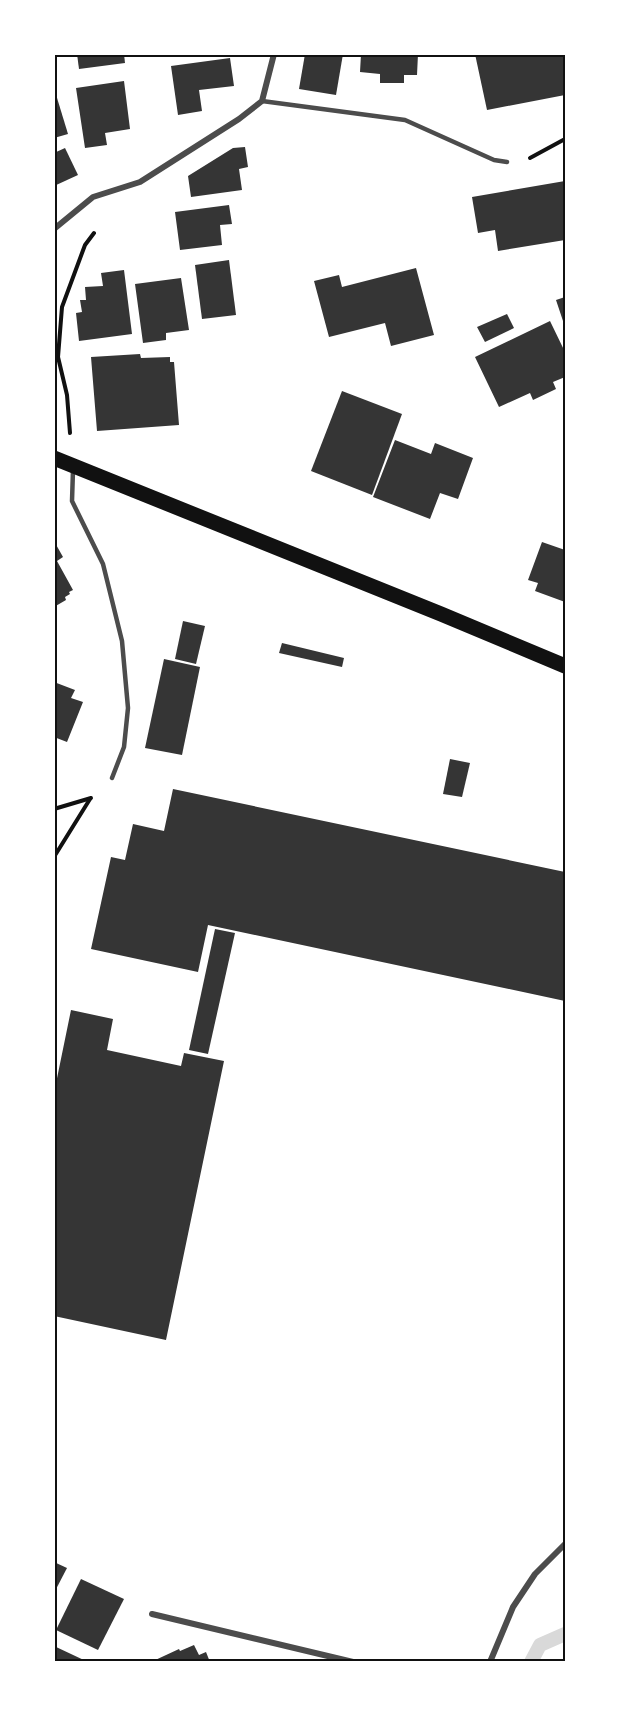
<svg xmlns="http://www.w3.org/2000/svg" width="619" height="1716" viewBox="0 0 619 1716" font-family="'IBM Plex Serif',serif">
<rect width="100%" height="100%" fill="#fff"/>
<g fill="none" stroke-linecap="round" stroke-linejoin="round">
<polyline stroke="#d9d9d9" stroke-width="14" points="531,1662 540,1645 565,1634"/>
</g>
<g fill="#353535">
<polygon points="77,54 124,54 125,63 79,69"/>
<polygon points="305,54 343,54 336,95 299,89"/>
<polygon points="361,54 418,54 417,75 404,75 404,83 380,83 380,74 360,72"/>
<polygon points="475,54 563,54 565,67 565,95 487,110"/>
<polygon points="230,58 234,86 199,90 202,111 178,115 171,66"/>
<polygon points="124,81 130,129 105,133 107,145 85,148 76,88"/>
<polygon points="54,88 68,134 54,138"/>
<polygon points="245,147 248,167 239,169 242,190 191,197 188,176 233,148"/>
<polygon points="65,148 78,175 54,186 54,153"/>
<polygon points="565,181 565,240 498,251 495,230 478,233 472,197"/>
<polygon points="229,205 232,224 220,225 222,245 180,250 175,212"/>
<polygon points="229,260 236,315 202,319 195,265"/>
<polygon points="416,268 434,335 391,346 385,323 329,337 314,281 339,275 342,287"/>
<polygon points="124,270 132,334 79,341 76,313 82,312 80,300 86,300 85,287 103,286 101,273"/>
<polygon points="181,278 189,330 166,333 166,340 143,343 135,284"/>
<polygon points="565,297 565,327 556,300"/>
<polygon points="507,314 514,328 485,342 477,327"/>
<polygon points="550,321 565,352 565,377 553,382 556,389 533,400 530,393 499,407 475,357"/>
<polygon points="140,354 141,358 170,357 170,362 174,362 179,425 97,431 91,357"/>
<polygon points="342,391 402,414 372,495 311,471"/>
<polygon points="395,440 431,454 435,443 473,458 458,499 440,493 430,519 373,497"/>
<polygon points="54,541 63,557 57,561 73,590 69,592 70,594 65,597 66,600 54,607"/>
<polygon points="542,542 565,550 565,602 535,591 538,583 528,580"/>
<polygon points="183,621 205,626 196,664 175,659"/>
<polygon points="282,643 344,658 342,667 279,653"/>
<polygon points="164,659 200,667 182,755 145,748"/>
<polygon points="54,682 75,690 71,698 83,702 67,742 54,737"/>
<polygon points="450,759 470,763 462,797 443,794"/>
<polygon points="173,789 565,872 565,1001 208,925 198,972 91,949 111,857 125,860 133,824 164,831"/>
<polygon points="215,929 235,933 208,1054 189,1050"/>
<polygon points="71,1010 113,1019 107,1050 181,1066 184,1053 224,1061 166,1340 54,1316 54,1093"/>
<polygon points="54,1562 67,1568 54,1593"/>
<polygon points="81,1579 124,1599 98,1650 56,1630"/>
<polygon points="194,1645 199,1655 206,1652 210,1662 151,1662 179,1649 180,1651"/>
<polygon points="54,1646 88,1662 54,1662"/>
</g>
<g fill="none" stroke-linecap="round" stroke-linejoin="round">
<g stroke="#111" stroke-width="4">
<polyline points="530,158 565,139"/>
<polyline points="70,433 67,395 58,357 62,307 85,245 94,233"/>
<polyline points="54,809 91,798"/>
<polyline points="54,857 90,799"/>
</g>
<g stroke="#4c4c4c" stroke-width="4.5">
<polyline points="262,101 405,120 494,160 507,162"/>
<polyline points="73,470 72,501 103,564 122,641 128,708 124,747 112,778"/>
</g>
<g stroke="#4c4c4c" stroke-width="6">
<polyline points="54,229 93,197 140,182 239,119 262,101 274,54"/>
<polyline points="152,1614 353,1662"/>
<polyline points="490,1662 513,1607 535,1574 565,1544"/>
</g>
<polyline stroke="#111" stroke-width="15" points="54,458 441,614 565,666"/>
</g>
<rect width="619" height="1716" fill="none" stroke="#ffffff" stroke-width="111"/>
<rect x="56" y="56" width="508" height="1604" fill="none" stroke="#111" stroke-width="2"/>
</svg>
